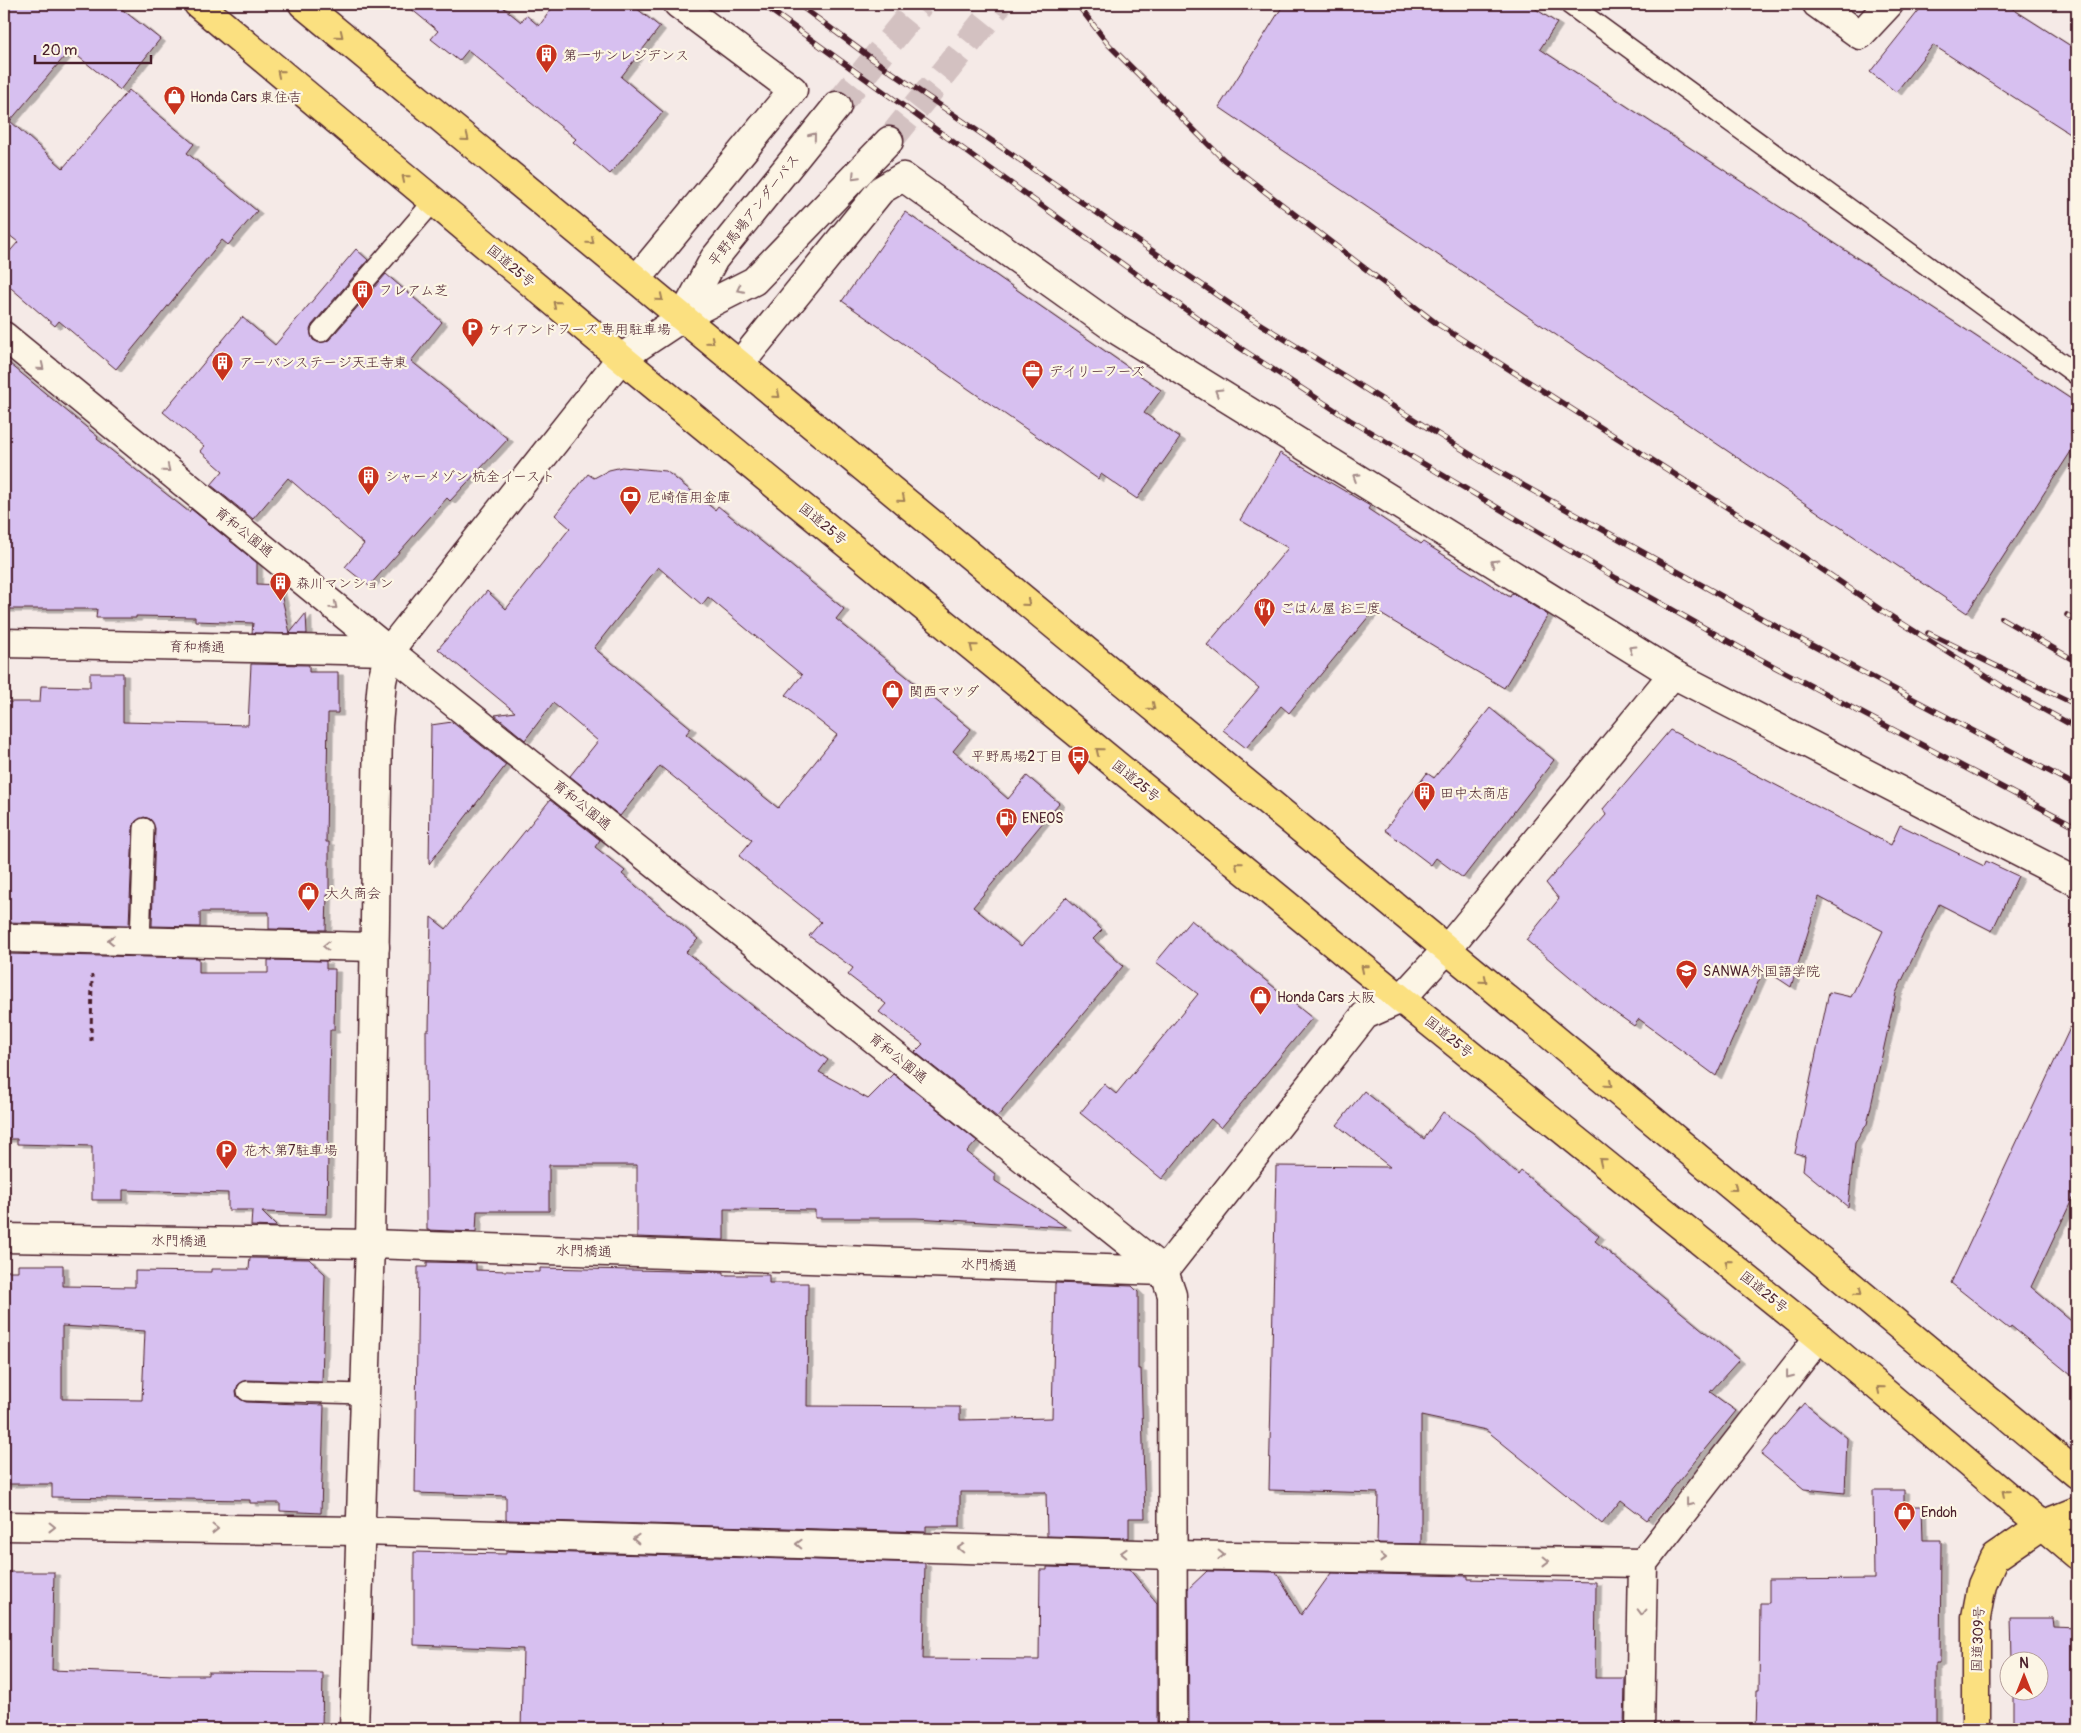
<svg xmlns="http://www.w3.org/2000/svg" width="2081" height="1733" viewBox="0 0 2081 1733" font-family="Pangolin,'Klee One',sans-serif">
<defs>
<filter id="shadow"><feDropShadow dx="5.5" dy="3" stdDeviation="0" flood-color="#0004"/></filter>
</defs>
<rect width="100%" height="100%" fill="#f5eae7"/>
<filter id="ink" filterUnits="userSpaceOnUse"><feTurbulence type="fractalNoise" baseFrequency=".02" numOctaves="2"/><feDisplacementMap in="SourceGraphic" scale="10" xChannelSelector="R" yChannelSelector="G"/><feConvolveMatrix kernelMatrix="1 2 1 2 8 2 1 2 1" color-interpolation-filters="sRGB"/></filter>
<g filter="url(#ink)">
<g fill="#d7c0f0" stroke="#4a1f2b" fill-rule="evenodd" filter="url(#shadow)">
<polygon points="4,4 115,4 160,39 120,90 70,50 10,121 63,168 129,90 194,144 187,153 257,211 228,245 222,240 116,369 59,321 55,326 4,282 4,258 18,242 4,231"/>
<polygon points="405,4 499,4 521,22 526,15 539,26 555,4 631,4 660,27 621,77 663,112 610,174 573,142 576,139 468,50 459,61 431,39 438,31"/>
<polygon points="1284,4 1528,4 1557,23 1540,49 2077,403 2077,442 1967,613 1219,107"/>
<polygon points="1924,4 2005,4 2077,50 2077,138 1933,45 1896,92 1870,72"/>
<polygon points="905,212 1161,390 1144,413 1180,438 1137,499 1101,474 1098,479 842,301"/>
<polygon points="356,249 368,260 312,325 310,330 313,340 319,343 329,340 386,274 442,322 411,361 508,439 450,501 447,498 369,586 345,567 364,544 288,478 253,519 211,485 223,471 200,451 204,446 163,412 242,317 275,345"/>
<polygon points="4,359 98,437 97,439 189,512 191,509 257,563 257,584 279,585 290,633 306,613 307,634 252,633 253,623 195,621 195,617 136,616 136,618 96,618 97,609 4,609"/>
<polygon points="1280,453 1370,506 1368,509 1421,544 1423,542 1510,597 1512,593 1548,615 1504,688 1374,610 1289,713 1281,706 1246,748 1223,730 1259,688 1207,645 1288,548 1240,520"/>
<path d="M622,467L666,471L715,510L718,506L844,609L836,619L971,729L953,751L1008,799L1027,776L1059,803L973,907L1021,946L1066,897L1102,930L1093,939L1123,966L997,1117L915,1052L923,1044L879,1012L886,1004L848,975L853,968L809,936L821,922L739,856L752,840L660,766L620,816L570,776L598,741L553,703L525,740L495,715L515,712L438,649L487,591L506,609L570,528L555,515L588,474L594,478L609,470ZM658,567L702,605L708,597L802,675L786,695L837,735L778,808L686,734L691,728L594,648Z"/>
<polygon points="251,664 309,665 309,672 338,672 338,713 328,713 326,842 329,842 329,895 327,895 326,930 269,929 269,912 200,912 200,927 152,926 155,828 150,819 144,817 135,822 133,828 129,925 5,922 4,702 40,702 41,686 90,687 90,673 123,673 123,722 248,725"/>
<polygon points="1490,708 1554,760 1463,878 1436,858 1431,865 1385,830 1427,773 1434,778"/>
<polygon points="452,722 506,765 429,864 431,725"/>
<polygon points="1670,730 1891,845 1900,825 1984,866 1986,861 2018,876 1992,931 1939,904 1896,993 1867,1124 1855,1143 1848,1207 1803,1170 1805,1156 1795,1153 1829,992 1851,997 1883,931 1819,897 1791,987 1764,969 1716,1076 1639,1019 1634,1026 1600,1002 1526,940 1559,899 1546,883 1606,815 1603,809"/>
<polygon points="550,800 600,840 595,847 625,871 622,874 698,939 686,952 759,1011 828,1060 819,1072 868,1099 893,1074 977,1141 967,1152 995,1174 995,1181 1066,1227 916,1218 815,1218 815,1210 724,1209 724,1240 637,1237 637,1165 549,1165 549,1211 477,1211 476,1232 427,1230 426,1030 429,1030 431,917 446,929"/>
<polygon points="1191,920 1312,1018 1221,1128 1211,1119 1162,1179 1080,1113 1104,1084 1116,1094 1198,994 1156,962"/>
<polygon points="5,954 199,958 199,973 268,973 268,960 326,961 326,969 335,969 334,1030 330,1030 327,1214 262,1212 277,1227 251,1226 252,1210 228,1210 228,1193 123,1190 123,1200 92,1200 92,1146 17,1144 17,1139 4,1139"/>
<polygon points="2077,1013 2077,1189 2031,1287 2077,1326 2077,1380 2011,1326 2009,1329 1951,1283"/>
<polygon points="1364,1091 1424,1139 1443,1112 1473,1133 1518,1175 1521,1171 1599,1236 1595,1241 1739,1360 1710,1392 1736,1411 1647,1520 1621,1500 1602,1524 1486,1430 1421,1416 1421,1544 1377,1543 1378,1493 1269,1490 1276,1166 1390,1167 1337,1125"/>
<path d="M250,1258L309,1259L325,1274L322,1382L247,1380L238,1385L236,1391L237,1397L246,1402L324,1405L321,1513L280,1511V1503H250V1500L52,1497V1484H4V1271H18V1265H63V1286L135,1287V1271L211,1272V1269H249ZM62,1326L145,1331L142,1400L62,1399Z"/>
<polygon points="427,1262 476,1263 476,1270 540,1272 540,1268 724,1272 724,1275 769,1275 769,1283 808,1283 807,1406 960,1407 960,1420 1052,1418 1055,1283 1132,1286 1138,1292 1138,1369 1141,1369 1145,1518 1129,1518 1129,1538 1047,1536 1046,1492 960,1492 960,1526 926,1526 926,1532 506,1520 506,1496 415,1493 418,1267 427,1267"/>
<polygon points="1804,1403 1847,1438 1845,1493 1804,1489 1761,1454"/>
<polygon points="1873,1490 1904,1490 1904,1506 1922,1506 1923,1540 1941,1540 1940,1664 1936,1664 1936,1729 1873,1729 1873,1726 1805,1726 1805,1729 1756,1729 1757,1690 1759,1690 1760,1603 1769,1603 1769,1580 1874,1579"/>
<polygon points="506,1551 925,1563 923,1659 1039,1660 1040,1570 1047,1570 1047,1567 1129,1569 1157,1603 1157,1729 521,1729 523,1649 414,1645 414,1552 506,1554"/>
<polygon points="1207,1571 1276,1572 1301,1615 1331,1573 1468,1576 1468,1579 1596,1582 1595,1678 1625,1678 1624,1729 1189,1729 1188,1589"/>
<polygon points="8,1572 54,1572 52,1670 174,1675 208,1675 208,1672 323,1673 322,1729 4,1729 4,1670 7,1670"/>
<polygon points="2011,1618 2053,1618 2054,1627 2076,1628 2077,1729 2013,1729 2013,1690 2038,1690 2038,1660 2012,1660"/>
</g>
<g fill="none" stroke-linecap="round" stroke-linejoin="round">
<g stroke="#d3c1c1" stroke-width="28" stroke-dasharray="28 14" stroke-linecap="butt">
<polyline points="837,106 920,4"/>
<polyline points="889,141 999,4"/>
</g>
<defs>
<g id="service">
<polyline points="1569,4 2077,375"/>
<polyline points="321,332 433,202"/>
<polyline points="140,941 144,828"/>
<polyline points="247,1391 365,1394"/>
</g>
<g id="minor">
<polyline points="1817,4 1860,35 1889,4"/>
<polyline points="637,279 793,90 678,4"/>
<polyline points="683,317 754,281 889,141"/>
<polyline points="683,317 714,259 837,106"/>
<polyline points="4,336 389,651"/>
<polyline points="740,364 881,190 903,177 1117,330 1673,674 2077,882"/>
<polyline points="4,938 375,947"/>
<polyline points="4,1238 370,1244 1164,1271"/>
<polyline points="4,1526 361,1531 1172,1555 1643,1563"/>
<polyline points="1640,1729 1643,1563 1819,1337"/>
</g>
<g id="tertiary">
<polyline points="4,643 389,651"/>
<polyline points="389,651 1164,1271"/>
<polyline points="1164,1271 1365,1015 1401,999 1447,949 1673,674"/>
<polyline points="1164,1271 1172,1295 1173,1729"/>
<polyline points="354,1729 370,1244 378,725 382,681 389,651 621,358 683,317"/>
</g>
<g id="trunk">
<polyline points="198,4 621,358 1401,999 1819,1337 2077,1555"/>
<polyline points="303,4 1495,989 2077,1474"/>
<polyline points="1976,1729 1976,1617 1982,1585 1994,1558 2042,1525 2077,1511"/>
</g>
</defs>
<use href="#service" stroke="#4a1f2b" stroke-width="22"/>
<use href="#minor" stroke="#4a1f2b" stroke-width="31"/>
<use href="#tertiary" stroke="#4a1f2b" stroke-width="31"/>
<use href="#trunk" stroke="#4a1f2b" stroke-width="31"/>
<polyline stroke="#4a1f2b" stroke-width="3" stroke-dasharray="5 4" stroke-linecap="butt" points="91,1041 92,975"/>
<use href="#service" stroke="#fcf5e5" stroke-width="19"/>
<use href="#minor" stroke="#fcf5e5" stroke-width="28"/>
<use href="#tertiary" stroke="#fcf5e5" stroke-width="28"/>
<use href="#trunk" stroke="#fbe080" stroke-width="28"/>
<defs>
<g id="rail">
<polyline points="762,4 1228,340 1350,420 1616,578 1758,658 2077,827"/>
<polyline points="798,4 871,58 1246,315 1494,469 1768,622 2077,786"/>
<polyline points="1077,4 1109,45 1224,160 1436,323 1788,546 1881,610 2008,690 2077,728"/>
<polyline points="2067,615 2077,621"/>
<polyline points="2001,618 2077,662"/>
<polyline points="1928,633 2077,705"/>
</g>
</defs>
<use href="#rail" stroke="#4a1f2b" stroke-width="5.5"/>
<use href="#rail" stroke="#fcf5e5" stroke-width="4" stroke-dasharray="11" stroke-linecap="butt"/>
</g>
<defs><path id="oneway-chevron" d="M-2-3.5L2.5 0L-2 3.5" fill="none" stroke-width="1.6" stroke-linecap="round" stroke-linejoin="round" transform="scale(1.25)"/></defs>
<g stroke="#a28056">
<use href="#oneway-chevron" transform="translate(340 35) rotate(39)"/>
<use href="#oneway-chevron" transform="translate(280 73) rotate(-140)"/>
<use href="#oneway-chevron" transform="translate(466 138) rotate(39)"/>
<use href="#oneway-chevron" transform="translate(405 178) rotate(-140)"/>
<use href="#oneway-chevron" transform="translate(591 241) rotate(40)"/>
<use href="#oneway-chevron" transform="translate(660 298) rotate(39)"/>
<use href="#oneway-chevron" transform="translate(556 304) rotate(-140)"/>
<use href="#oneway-chevron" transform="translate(711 341) rotate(40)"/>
<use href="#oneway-chevron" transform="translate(777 395) rotate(40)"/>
<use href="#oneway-chevron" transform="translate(902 499) rotate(40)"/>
<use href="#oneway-chevron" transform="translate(1027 603) rotate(40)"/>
<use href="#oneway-chevron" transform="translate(973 647) rotate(-141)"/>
<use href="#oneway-chevron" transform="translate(1152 707) rotate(40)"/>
<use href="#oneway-chevron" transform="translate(1099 751) rotate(-141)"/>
<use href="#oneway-chevron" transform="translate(1238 865) rotate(-141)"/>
<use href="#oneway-chevron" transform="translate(1364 968) rotate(-140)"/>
<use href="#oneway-chevron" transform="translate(1484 980) rotate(39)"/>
<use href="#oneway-chevron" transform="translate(1609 1084) rotate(40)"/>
<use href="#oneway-chevron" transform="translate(1602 1161) rotate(-141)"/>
<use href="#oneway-chevron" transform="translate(1734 1188) rotate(40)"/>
<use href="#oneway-chevron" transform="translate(1728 1263) rotate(-141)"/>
<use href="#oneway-chevron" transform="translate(1859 1292) rotate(40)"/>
<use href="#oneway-chevron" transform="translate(1880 1389) rotate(-140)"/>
<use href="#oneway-chevron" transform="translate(2005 1493) rotate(-140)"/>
</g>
<g stroke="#a38a88">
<use href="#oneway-chevron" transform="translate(813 136) rotate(-51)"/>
<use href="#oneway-chevron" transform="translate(855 176) rotate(134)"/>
<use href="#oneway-chevron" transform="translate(740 289) rotate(154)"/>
<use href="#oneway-chevron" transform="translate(41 367) rotate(39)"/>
<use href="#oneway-chevron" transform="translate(1218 392) rotate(-148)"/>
<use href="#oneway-chevron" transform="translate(167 469) rotate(39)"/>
<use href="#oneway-chevron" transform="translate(1356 477) rotate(-148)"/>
<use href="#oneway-chevron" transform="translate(1494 563) rotate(-148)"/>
<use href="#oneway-chevron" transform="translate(334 606) rotate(39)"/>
<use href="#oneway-chevron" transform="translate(1632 649) rotate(-148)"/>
<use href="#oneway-chevron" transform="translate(111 940) rotate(-178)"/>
<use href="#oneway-chevron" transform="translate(326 946) rotate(-179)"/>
<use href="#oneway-chevron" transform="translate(1789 1375) rotate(128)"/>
<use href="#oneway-chevron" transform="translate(1689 1503) rotate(128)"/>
<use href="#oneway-chevron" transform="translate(52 1527) rotate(1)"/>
<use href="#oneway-chevron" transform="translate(215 1529) rotate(1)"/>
<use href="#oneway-chevron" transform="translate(636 1539) rotate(-178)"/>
<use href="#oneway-chevron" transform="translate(799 1544) rotate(-178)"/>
<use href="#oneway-chevron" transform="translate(961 1548) rotate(-178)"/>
<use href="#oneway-chevron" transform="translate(1124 1553) rotate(-178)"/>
<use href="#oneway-chevron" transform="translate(1221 1555) rotate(1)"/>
<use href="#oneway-chevron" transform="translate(1383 1558) rotate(1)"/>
<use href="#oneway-chevron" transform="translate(1546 1561) rotate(1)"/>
<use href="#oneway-chevron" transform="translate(1642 1612) rotate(91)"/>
</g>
</g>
<defs>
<symbol id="building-pin" viewBox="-11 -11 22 30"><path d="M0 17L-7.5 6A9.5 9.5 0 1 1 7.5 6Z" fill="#c8321e" stroke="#fcf5e5"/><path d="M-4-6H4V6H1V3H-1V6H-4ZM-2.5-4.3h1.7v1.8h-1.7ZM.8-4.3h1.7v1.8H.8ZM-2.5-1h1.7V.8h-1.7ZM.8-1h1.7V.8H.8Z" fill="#fff"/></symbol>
<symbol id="shop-pin" viewBox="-11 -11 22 30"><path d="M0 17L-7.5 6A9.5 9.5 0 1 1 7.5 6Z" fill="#c8321e" stroke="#fcf5e5"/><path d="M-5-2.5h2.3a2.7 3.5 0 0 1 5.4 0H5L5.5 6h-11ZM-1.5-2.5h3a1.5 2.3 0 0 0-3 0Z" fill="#fff"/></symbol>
<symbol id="parking-pin" viewBox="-11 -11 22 30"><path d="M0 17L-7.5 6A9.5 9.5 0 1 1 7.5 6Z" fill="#c8321e" stroke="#fcf5e5"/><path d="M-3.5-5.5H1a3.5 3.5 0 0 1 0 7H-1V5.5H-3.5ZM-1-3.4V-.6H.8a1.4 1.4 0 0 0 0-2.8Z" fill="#fff"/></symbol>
<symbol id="office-pin" viewBox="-11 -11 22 30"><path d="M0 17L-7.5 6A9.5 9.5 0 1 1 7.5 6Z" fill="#c8321e" stroke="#fcf5e5"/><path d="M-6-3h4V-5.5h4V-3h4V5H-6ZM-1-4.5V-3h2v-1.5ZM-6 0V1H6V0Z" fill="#fff"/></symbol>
<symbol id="bank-pin" viewBox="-11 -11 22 30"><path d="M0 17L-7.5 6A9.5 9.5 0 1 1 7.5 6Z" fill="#c8321e" stroke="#fcf5e5"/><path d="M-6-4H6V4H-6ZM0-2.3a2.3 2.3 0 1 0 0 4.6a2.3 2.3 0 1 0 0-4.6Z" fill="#fff"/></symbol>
<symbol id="restaurant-pin" viewBox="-11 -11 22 30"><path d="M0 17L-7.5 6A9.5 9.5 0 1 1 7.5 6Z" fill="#c8321e" stroke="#fcf5e5"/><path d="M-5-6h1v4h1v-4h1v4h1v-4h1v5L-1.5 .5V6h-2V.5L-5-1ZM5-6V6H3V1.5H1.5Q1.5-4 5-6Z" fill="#fff"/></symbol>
<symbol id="bus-pin" viewBox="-11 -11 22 30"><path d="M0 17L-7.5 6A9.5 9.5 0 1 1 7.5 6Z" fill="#c8321e" stroke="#fcf5e5"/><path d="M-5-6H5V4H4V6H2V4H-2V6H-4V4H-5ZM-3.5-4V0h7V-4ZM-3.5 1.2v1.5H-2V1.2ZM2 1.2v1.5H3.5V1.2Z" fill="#fff"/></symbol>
<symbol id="fuel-pin" viewBox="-11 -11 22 30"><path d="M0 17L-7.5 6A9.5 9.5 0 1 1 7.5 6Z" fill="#c8321e" stroke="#fcf5e5"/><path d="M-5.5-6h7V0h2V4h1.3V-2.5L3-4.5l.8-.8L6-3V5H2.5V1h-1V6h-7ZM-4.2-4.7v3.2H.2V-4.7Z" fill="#fff"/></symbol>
<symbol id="school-pin" viewBox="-11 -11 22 30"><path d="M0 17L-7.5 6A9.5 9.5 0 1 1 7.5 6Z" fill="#c8321e" stroke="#fcf5e5"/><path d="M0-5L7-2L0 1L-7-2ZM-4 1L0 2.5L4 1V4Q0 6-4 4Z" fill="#fff"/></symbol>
</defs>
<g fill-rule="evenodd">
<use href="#building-pin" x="534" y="42" width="25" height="34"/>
<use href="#shop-pin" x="162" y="84" width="25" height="34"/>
<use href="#building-pin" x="350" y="278" width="25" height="34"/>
<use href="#parking-pin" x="460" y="316" width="25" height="34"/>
<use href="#building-pin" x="210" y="350" width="25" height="34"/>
<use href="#office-pin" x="1020" y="358" width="25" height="34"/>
<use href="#building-pin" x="356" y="464" width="25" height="34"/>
<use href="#bank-pin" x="618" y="484" width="25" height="34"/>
<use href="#building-pin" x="268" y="570" width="25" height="34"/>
<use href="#restaurant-pin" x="1252" y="596" width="25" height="34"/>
<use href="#shop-pin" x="880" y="678" width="25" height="34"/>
<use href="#bus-pin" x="1066" y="744" width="25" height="34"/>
<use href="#building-pin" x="1412" y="780" width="25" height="34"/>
<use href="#fuel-pin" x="994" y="806" width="25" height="34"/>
<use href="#shop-pin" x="296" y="880" width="25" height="34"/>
<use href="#school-pin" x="1674" y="958" width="25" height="34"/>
<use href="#shop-pin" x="1248" y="984" width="25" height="34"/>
<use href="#parking-pin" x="214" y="1138" width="25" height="34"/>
<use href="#shop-pin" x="1892" y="1500" width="25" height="34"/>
</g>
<g text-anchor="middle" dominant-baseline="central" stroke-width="4.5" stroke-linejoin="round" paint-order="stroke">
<g font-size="14" fill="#4a1f2b" stroke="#fcf5e5" text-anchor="start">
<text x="563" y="55">第一サンレジデンス</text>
<text x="190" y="97">Honda Cars 東住吉</text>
<text x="379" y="290">フレアム芝</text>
<text x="488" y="329">ケイアンドフーズ 専用駐車場</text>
<text x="239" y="362">アーバンステージ天王寺東</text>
<text x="1049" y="371">デイリーフーズ</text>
<text x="385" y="476">シャーメゾン 杭全イースト</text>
<text x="647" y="497">尼崎信用金庫</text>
<text x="296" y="583">森川マンション</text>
<text x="1280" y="608">ごはん屋 お三度</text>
<text x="909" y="691">関西マツダ</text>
<text x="1063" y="756" text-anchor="end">平野馬場2丁目</text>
<text x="1440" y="793">田中太商店</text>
<text x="1022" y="818">ENEOS</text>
<text x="325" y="893">大久商会</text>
<text x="1703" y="971">SANWA外国語学院</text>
<text x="1277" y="997">Honda Cars 大阪</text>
<text x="243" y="1150">花木 第7駐車場</text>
<text x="1921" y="1512">Endoh</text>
</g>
<g font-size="14" fill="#4a1f2b" stroke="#fcf5e5">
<text transform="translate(754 210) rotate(-52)">平野馬場アンダーパス</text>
<text transform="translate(511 266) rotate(40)">国道25号</text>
<text transform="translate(823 524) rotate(39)">国道25号</text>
<text transform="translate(244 532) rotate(39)">育和公園通</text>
<text transform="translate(197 647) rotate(1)">育和橋通</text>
<text transform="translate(1136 781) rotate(39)">国道25号</text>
<text transform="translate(582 805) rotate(39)">育和公園通</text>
<text transform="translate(1449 1037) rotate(39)">国道25号</text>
<text transform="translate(898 1058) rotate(39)">育和公園通</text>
<text transform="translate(179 1241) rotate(1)">水門橋通</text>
<text transform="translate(584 1251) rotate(2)">水門橋通</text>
<text transform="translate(989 1265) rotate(2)">水門橋通</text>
<text transform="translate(1764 1292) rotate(39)">国道25号</text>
<text transform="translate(1978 1639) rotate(-88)">国道309号</text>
</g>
</g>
<rect width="2081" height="1733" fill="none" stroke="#fcf5e5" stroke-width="20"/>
<rect x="10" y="10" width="2061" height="1713" fill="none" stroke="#4a1f2b" stroke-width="2" filter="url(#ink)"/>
<g transform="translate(2024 1676)"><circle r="24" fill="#fcf5e5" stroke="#b59f9b"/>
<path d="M0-4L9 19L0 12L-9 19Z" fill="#c8321e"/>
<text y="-8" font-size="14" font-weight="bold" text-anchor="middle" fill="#4a1f2b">N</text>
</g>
<path d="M35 55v8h116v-8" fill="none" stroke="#4a1f2b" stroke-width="2.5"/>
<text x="42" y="55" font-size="15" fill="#4a1f2b" stroke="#fcf5e5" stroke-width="4" paint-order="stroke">20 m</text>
</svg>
